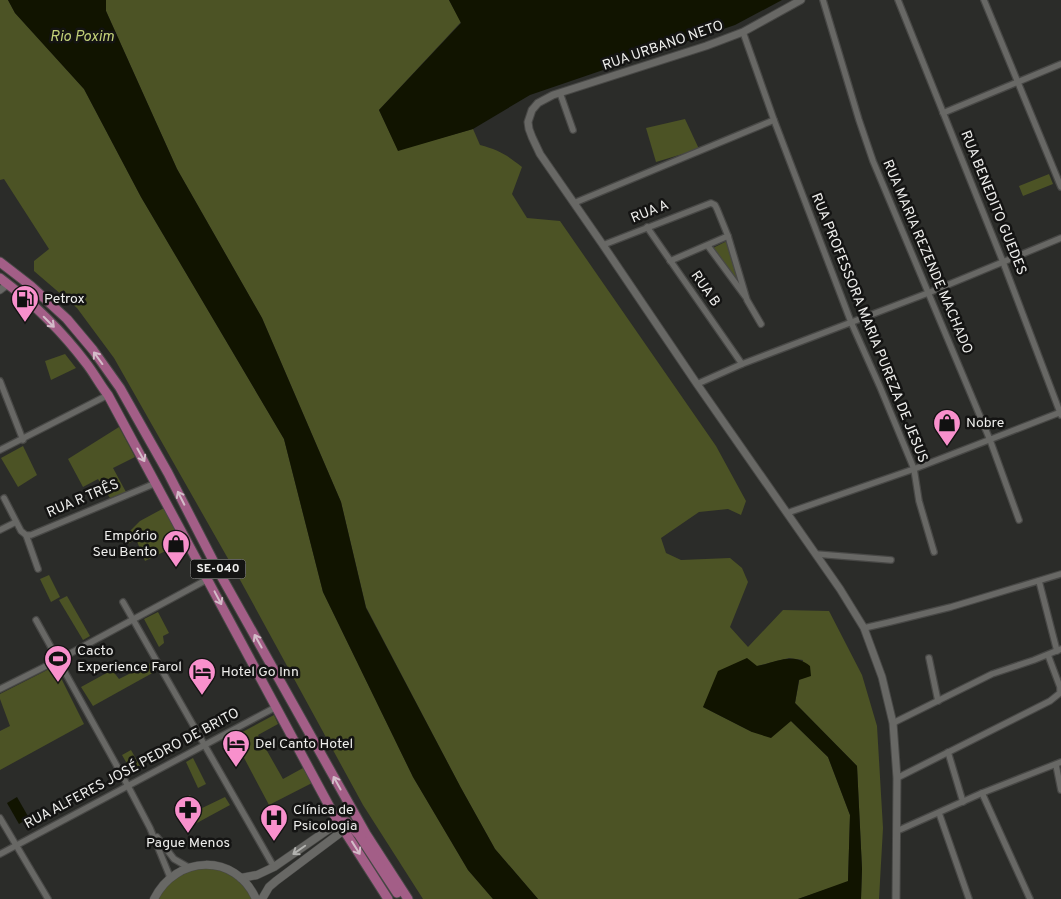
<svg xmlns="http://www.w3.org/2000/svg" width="1061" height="899" viewBox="0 0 1061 899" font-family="Overpass,sans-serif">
<rect width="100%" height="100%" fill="#2b2c29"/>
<g fill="#4c5325">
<polygon points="0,0 8,0 15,13 84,89 141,197 284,439 323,592 413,777 468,870 493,899 423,899 363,805 239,578 114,358 77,308 34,271 34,261 49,249 4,179 0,180"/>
<path d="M106,0H449L461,22L379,110L398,150L473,129L480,145C499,150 507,155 522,167L512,194L527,218L560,221L716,446L746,501L741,515L728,509L699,512L661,538L666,553L681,560L730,558L742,568L748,582L730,627L748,647L783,610L829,611L862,675L877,726L883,828L879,899H861L862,869L857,766L795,703L803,660L789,658L757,666L703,707L752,732L791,721L828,757L850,815L848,882L798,899H538L495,849L461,788L366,607L341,502L262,318L177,169L106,11Z"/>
<polygon points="685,119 699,149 656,162 646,128"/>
<polygon points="1049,174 1053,184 1023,196 1019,186"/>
<polygon points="727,241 740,285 713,248"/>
<polygon points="65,354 76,368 51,380 45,361"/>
<polygon points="119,427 135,457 113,468 126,492 110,498 98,479 83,487 68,459"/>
<polygon points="23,446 37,475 18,487 1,458"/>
<polygon points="164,508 182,543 145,561 136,539 128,544 123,538 140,521"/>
<polygon points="49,575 60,597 51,602 40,579"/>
<polygon points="67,596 90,636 83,640 59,600"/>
<polygon points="158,612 169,633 163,636 164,643 159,647 144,619"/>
<polygon points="151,663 156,671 93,706 81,687 112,670 119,679"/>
<polygon points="55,666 84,724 0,770 0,731 10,726 0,699 0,694"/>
<polygon points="274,715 278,724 258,735 283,779 303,768 312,783 269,805 233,737"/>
<polygon points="131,750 140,766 131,771 122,755"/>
<polygon points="193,758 206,784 198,788 186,762"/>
<polygon points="190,795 198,810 225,797 230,805 195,824 183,799"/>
<polygon points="199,865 232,871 256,899 154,899 164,884"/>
</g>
<g fill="#111400">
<polygon points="8,0 106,0 106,11 177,169 262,318 341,502 366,608 461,788 495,849 538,899 493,899 468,870 413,777 323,592 284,439 141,197 84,89 15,13"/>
<polygon points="449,0 782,0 735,25 530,95 473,129 398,151 379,110 461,23"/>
<path d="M747,658L757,666C778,662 792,652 810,666L811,676L799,680L795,703L857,766L862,869L861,899H798L848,881L850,815L828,757L791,721L771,738L752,732L703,707L718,671Z"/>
<polygon points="17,797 29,818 19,824 7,803"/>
</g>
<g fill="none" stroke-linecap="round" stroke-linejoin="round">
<defs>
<g id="minor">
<polyline points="823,0 859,120 873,161 990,440 1019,520"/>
<polyline points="898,0 1003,262 1061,415"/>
<polyline points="984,0 1061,187"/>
<polyline points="743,32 774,120 851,322 880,387 914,469 919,501 934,552"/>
<polyline points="560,93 573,130"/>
<polyline points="943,113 1061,64"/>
<polyline points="574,203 774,120"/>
<polyline points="647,227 742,364"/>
<polyline points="603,245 711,203 715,205 717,209 728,236 747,300 761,324"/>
<polyline points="708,246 745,296"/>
<polyline points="670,261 728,236"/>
<polyline points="0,381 23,440"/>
<polyline points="697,384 742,364 928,293 1061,238"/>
<polyline points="0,450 108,395"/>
<polyline points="4,498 21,531 26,535 31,535 156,483"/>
<polyline points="787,513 914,469 1061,412"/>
<polyline points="0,530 16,522"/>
<polyline points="26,535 38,569"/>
<polyline points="816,554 891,560"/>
<polyline points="1039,581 1057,651"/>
<polyline points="123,602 274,867"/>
<polyline points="36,620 128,786 150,828 170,877"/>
<polyline points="864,628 890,622 951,607 1061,574"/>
<polyline points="929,658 938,701"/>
<polyline points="0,689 58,660 208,579"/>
<polyline points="893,723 992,674 1034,660 1061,649"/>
<polyline points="948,752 963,802"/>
<polyline points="1056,765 1061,790"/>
<polyline points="897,778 1050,701 1060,693 1060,687 1048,655"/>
<polyline points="982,793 1030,899"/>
<polyline points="939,813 969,899"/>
<polyline points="0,818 48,899"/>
<polyline points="897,831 982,793 1061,762"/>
<polyline points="157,837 174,859 188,867"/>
<polyline points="0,854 276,707"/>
</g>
<g id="tertiary">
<polyline points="801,0 743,32 706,46 553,95 538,103 532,110 528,122 529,129 532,137 540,154 603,245 697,384 840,589 864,628 882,677 893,723 897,778 896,899"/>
<polyline points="0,290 8,284"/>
</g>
<g id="secondary">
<polyline points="241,878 257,875 274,867 339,822"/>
<path d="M154,899C176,855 235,852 256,899"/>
<polyline points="262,899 269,887 276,881 344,830"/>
</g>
<g id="primary">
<polyline points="0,262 31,286 67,319 93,350 120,388 168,473 220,574 348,802 366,834 408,899"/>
<path d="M0,278C32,302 62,331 86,363C94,373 100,385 108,395L333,813L388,899"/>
<polyline points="339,822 347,822 359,835 397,893"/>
</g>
</defs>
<use href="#minor" stroke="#484846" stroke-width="8"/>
<use href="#tertiary" stroke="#484846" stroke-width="9"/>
<use href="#secondary" stroke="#484846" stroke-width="9"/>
<use href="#primary" stroke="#484846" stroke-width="11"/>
<use href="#minor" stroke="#686865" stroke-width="5.5"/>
<use href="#tertiary" stroke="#686865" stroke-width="7"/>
<use href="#secondary" stroke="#686865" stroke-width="8"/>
<use href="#primary" stroke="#a35e87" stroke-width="9"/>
</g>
<defs><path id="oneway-shaft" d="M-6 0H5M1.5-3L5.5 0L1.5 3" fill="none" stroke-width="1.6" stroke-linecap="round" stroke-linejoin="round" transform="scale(1.25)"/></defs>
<g stroke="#d4bcc9">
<use href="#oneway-shaft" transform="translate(49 322) rotate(45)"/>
<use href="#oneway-shaft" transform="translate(98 358) rotate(-126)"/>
<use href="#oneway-shaft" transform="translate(141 455) rotate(61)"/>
<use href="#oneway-shaft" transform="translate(181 498) rotate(-117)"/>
<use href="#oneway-shaft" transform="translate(218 598) rotate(62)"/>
<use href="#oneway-shaft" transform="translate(258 641) rotate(-119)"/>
<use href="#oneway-shaft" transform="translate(337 783) rotate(-119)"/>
<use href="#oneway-shaft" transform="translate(356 848) rotate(58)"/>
</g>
<use stroke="#b2b2af" href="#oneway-shaft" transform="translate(299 850) rotate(145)"/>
<defs>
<symbol id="fuel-pin" viewBox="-11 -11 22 30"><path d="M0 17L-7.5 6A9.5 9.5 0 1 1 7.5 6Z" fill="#f890cc" stroke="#141413"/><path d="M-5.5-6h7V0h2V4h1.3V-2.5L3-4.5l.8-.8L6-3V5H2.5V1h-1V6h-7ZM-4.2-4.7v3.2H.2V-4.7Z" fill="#111"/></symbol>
<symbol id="shop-pin" viewBox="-11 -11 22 30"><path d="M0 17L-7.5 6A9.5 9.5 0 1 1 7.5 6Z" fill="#f890cc" stroke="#141413"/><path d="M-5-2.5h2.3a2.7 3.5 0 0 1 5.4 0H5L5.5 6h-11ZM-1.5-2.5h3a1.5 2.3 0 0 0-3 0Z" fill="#111"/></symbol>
<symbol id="stadium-pin" viewBox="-11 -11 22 30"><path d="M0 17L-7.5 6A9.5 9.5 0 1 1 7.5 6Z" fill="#f890cc" stroke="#141413"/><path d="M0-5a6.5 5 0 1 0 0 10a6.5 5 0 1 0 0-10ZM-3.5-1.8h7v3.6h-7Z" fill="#111"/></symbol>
<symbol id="hotel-pin" viewBox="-11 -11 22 30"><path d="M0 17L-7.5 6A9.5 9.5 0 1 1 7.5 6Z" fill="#f890cc" stroke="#141413"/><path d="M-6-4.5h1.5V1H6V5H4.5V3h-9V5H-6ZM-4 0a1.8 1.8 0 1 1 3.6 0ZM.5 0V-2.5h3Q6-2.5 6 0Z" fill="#111"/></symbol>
<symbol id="pharmacy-pin" viewBox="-11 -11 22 30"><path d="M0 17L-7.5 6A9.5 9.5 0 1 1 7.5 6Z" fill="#f890cc" stroke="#141413"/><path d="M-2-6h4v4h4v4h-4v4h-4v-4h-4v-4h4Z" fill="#111"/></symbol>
<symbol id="hospital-pin" viewBox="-11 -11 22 30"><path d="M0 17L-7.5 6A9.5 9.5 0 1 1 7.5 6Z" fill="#f890cc" stroke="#141413"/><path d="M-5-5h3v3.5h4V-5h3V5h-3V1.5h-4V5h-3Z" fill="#111"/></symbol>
</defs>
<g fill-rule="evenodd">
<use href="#fuel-pin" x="9" y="283" width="32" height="43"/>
<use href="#shop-pin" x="931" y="407" width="32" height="43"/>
<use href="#shop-pin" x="160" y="528" width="32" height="43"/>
<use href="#stadium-pin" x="42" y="643" width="32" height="43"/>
<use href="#hotel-pin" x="186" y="656" width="32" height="43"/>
<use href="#hotel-pin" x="220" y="728" width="32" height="43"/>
<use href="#pharmacy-pin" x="172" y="794" width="32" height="43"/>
<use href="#hospital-pin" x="258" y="802" width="32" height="43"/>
</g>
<g text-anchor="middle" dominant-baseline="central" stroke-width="5" stroke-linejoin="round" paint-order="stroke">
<rect fill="#141413" stroke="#adadab" stroke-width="1" x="190.5" y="559.5" width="55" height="19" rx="4"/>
<g font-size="12" font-weight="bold" fill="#eeeeec">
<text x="218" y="569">SE-040</text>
</g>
<g font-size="14" fill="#eeeeec" stroke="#141413">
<text transform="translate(663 46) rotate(-19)">RUA URBANO NETO</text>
<text transform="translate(993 203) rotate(68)">RUA BENEDITO GUEDES</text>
<text transform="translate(650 212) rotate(-22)">RUA A</text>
<text transform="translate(927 257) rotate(67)">RUA MARIA REZENDE MACHADO</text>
<text transform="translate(705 289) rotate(55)">RUA B</text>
<text transform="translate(869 328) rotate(68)">RUA PROFESSORA MARIA PUREZA DE JESUS</text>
<text transform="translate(83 499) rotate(-23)">RUA R TRÊS</text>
<text transform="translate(132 769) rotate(-28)">RUA ALFERES JOSÉ PEDRO DE BRITO</text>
</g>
<g font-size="14" fill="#eeeeec" stroke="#141413" text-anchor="start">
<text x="44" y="299">Petrox</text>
<text x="966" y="423">Nobre</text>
<text x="157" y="536" text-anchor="end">Empório<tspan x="157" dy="16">Seu Bento</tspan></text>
<text x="77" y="651">Cacto<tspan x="77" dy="16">Experience Farol</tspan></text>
<text x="221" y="672">Hotel Go Inn</text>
<text x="255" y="744">Del Canto Hotel</text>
<text x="293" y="810">Clínica de<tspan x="293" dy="16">Psicologia</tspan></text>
<text x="188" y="843" text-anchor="middle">Pague Menos</text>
</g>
<g font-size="15" font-style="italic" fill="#c2d078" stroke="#141413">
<text x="82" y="37">Rio Poxim</text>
</g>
</g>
</svg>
